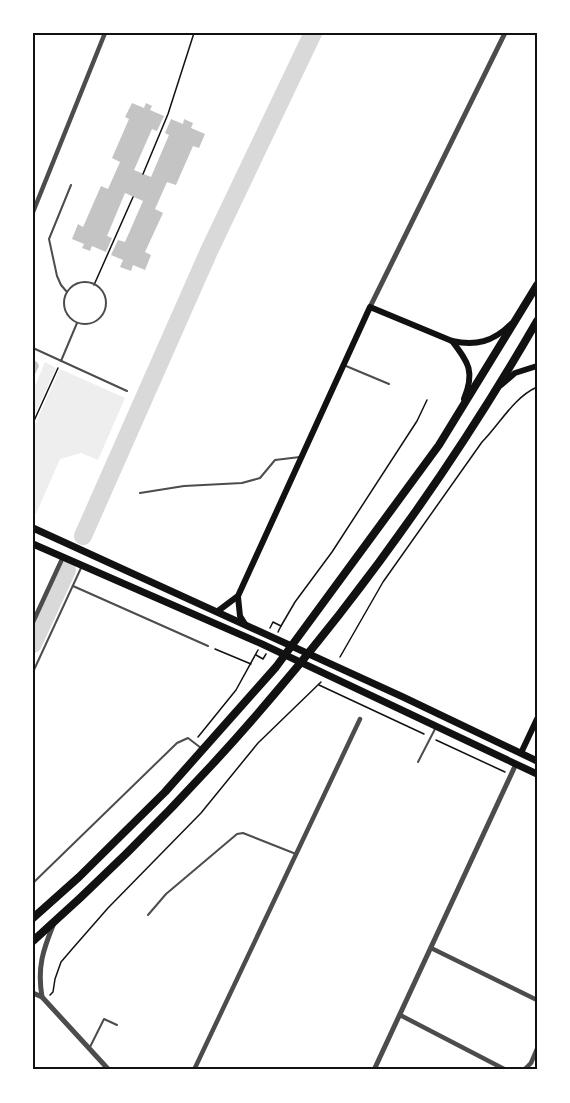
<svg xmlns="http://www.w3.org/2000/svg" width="570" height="1103" viewBox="0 0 570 1103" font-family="Mulish,sans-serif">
<rect width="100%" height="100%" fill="#fff"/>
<g fill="#eee">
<polygon points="45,362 56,368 33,418 33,383 36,384"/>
<polygon points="60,369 125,398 98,460 81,453 60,459 36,514 33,512 33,429"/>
</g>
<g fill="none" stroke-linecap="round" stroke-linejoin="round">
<g stroke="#d9d9d9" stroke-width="18">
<polyline points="83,536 209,251 313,33"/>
<polyline points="33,644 67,570"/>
</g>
</g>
<g fill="#c4c4c4">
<polygon points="132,103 144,108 146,103 152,106 150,110 164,116 157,131 152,129 134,170 151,177 169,135 165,133 171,119 183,124 184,119 193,123 191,128 205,134 199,148 193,146 176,185 167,182 155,209 163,213 145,252 151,255 145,270 133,265 131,271 120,267 123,260 111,255 118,240 125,242 143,201 125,193 107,236 112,238 106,252 92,246 90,251 82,248 84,244 72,239 78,224 83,227 101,186 108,189 120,162 112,158 129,119 125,117"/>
<polygon points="33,360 37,362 39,366 35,374"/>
</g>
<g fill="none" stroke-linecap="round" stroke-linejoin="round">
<g stroke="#111" stroke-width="1.5">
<polyline points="143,174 168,114 194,33"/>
<polyline points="94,285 133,197"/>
<polyline points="33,423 58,368"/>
<polyline points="281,626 295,602 332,552 417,421 427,400"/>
<polyline points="270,628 273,622 281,626 278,632"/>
<polyline points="215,649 251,664"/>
<polyline points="256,655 263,659 266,654"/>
<path d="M340,657L383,582L482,442C500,424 513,398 537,387"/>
<polyline points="319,685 424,734"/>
<polyline points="198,737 236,690 258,650"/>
<polyline points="436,740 505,772"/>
<polyline points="50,995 53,992 55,979 61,962 73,948 108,908 201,813 258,743 321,682"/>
</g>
<g stroke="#4c4c4c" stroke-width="2">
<circle cx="85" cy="303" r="21"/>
<polyline points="67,292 61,285 57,276 49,239 71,185"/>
<polyline points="33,348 127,391"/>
<polyline points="61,361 77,323"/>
<polyline points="346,366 389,384"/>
<polyline points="140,493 184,486 242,483 260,478 275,460 300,457"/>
<polyline points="73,586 208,646"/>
<polyline points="33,672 81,568"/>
<polyline points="418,762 435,729"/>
<polyline points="33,883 177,743 188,738 201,748"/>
<polyline points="148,915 166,894 237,834 243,833 296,854"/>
<polyline points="89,1049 104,1019 117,1025"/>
</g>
<g stroke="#4c4c4c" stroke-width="4.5">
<polyline points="33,212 105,33"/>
<polyline points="33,622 63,557"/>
<polyline points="431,948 537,1000"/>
<polyline points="400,1015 506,1070"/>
<polyline points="194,1070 360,719"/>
<polyline points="524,1070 531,1063 537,1049"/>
</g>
<g stroke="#4c4c4c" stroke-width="5">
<polyline points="370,307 505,33"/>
<polyline points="33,993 42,997 109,1070"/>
<path d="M42,997C37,967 43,950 54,923"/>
<polyline points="374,1070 516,764"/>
</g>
<g stroke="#111" stroke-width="6">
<path d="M452,341C469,363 475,372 464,399"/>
<polyline points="501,385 515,373 537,366"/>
<polyline points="238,597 240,616 245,624"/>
<path d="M218,611L238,596L370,307L452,341C476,346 493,342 511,324"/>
<polyline points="521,753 537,719"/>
</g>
<g stroke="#111" stroke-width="7">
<polyline points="33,528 403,697 537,761"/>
<polyline points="33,544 262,644 537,774"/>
</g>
<g stroke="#111" stroke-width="8">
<polyline points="33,918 79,877 165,792 276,667 439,445 537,285"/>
<path d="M33,941C233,763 403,553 537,321"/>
</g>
</g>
<rect width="570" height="1103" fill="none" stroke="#ffffff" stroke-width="69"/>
<rect x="34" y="34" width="502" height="1034" fill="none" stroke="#111" stroke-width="2"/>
</svg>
